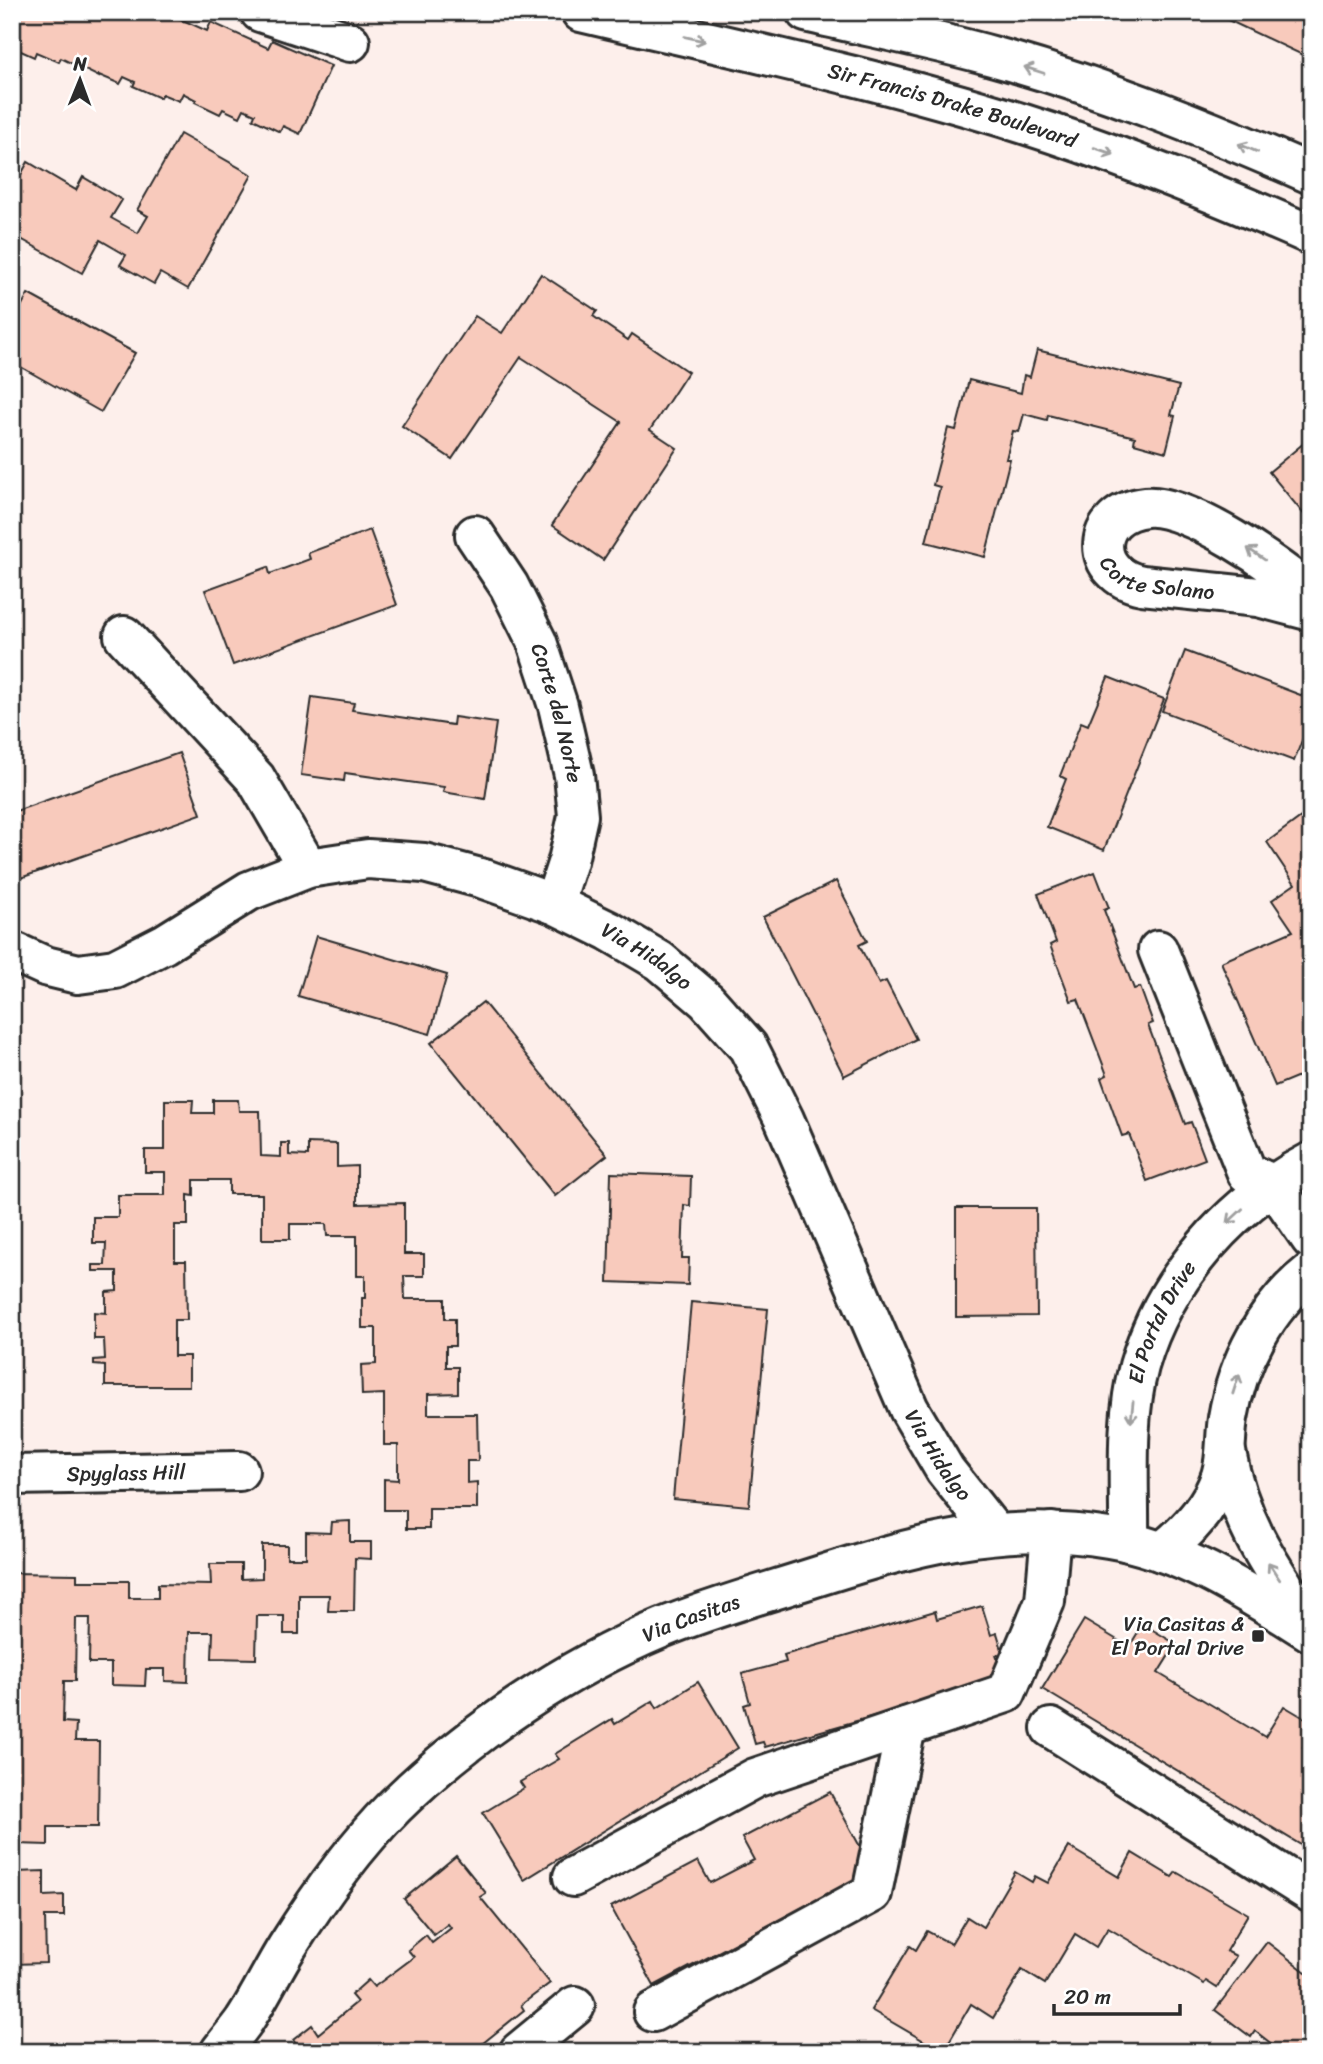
<svg xmlns="http://www.w3.org/2000/svg" width="1323" height="2064" viewBox="0 0 1323 2064" font-family="Sriracha,sans-serif">
<rect width="100%" height="100%" fill="#fdefeb"/>
<filter id="ink" filterUnits="userSpaceOnUse"><feTurbulence type="fractalNoise" baseFrequency=".0143" numOctaves="2"/><feDisplacementMap in="SourceGraphic" scale="14" xChannelSelector="R" yChannelSelector="G"/><feConvolveMatrix kernelMatrix="1 2 1 2 8 2 1 2 1" color-interpolation-filters="sRGB"/></filter>
<g filter="url(#ink)">
<g fill="#f8cabc" stroke="#2b2b2b" stroke-width="2">
<polygon points="12,12 141,12 148,16 150,12 165,12 207,31 211,22 268,48 272,40 331,66 300,134 283,126 280,132 253,119 255,114 244,109 240,117 223,109 220,114 195,102 196,100 183,93 179,101 162,94 160,98 133,86 135,82 124,77 120,84 99,75 99,77 61,58 59,62 36,52 34,57 12,47"/>
<polygon points="1211,12 1311,12 1311,59"/>
<polygon points="180,134 252,175 188,289 160,273 154,284 120,265 126,255 100,240 82,273 12,234 12,186 14,187 28,162 76,190 83,177 122,200 111,218 138,233 148,216 137,210"/>
<polygon points="541,274 597,311 593,316 628,340 632,334 688,372 650,430 677,448 603,560 552,525 621,422 521,357 452,459 402,426 475,316 502,333"/>
<polygon points="28,294 135,353 101,412 12,362 12,323"/>
<polygon points="1037,350 1179,386 1171,415 1175,416 1166,452 1134,443 1135,437 1048,415 1047,420 1024,414 1019,432 1013,431 1006,459 1010,459 985,557 926,542 940,487 933,485 948,428 956,430 969,380 1021,393 1024,375 1030,377"/>
<polygon points="1305,442 1311,448 1311,523 1269,472"/>
<polygon points="370,530 397,605 233,665 205,590 268,567 270,574 310,559 308,553"/>
<polygon points="1185,651 1311,699 1311,717 1294,761 1162,711"/>
<polygon points="1108,677 1164,699 1104,850 1047,827 1066,779 1060,776 1081,722 1088,725"/>
<polygon points="312,697 354,703 352,710 453,725 454,717 496,723 485,799 443,792 444,787 345,773 344,781 301,775"/>
<polygon points="179,753 201,814 12,881 12,801 16,811"/>
<polygon points="1305,814 1311,823 1311,1071 1275,1086 1221,962 1293,931 1272,900 1295,884 1267,842"/>
<polygon points="1095,872 1109,908 1104,910 1134,989 1140,987 1153,1023 1148,1025 1185,1124 1191,1122 1205,1159 1147,1181 1129,1134 1122,1136 1101,1078 1107,1075 1078,999 1071,1001 1050,945 1056,942 1038,894"/>
<polygon points="836,881 867,941 859,945 879,984 886,981 916,1039 844,1076 763,917"/>
<polygon points="316,936 447,975 430,1034 298,996"/>
<polygon points="483,1002 607,1155 555,1196 431,1043"/>
<polygon points="165,1100 193,1100 192,1113 213,1113 213,1100 238,1100 239,1111 260,1111 261,1156 281,1157 281,1143 289,1143 289,1155 308,1156 308,1143 337,1144 337,1167 357,1166 357,1204 404,1203 404,1254 424,1254 424,1276 404,1276 405,1299 445,1299 445,1319 455,1319 455,1346 446,1346 446,1367 458,1367 458,1393 428,1394 428,1414 477,1414 478,1461 467,1461 467,1483 477,1482 477,1509 429,1509 429,1529 406,1529 406,1510 384,1510 384,1479 398,1480 398,1445 384,1445 384,1394 362,1395 361,1365 376,1364 376,1328 362,1328 362,1298 365,1298 365,1276 357,1276 357,1236 327,1236 326,1224 290,1224 290,1239 262,1239 262,1194 229,1194 229,1180 194,1180 194,1196 188,1195 188,1225 175,1225 175,1261 186,1261 187,1320 174,1320 174,1356 189,1356 189,1386 105,1386 105,1366 94,1365 94,1360 105,1359 104,1339 94,1339 94,1312 106,1313 106,1292 117,1291 117,1271 93,1271 93,1265 105,1265 106,1243 93,1243 93,1217 118,1217 118,1195 165,1195 165,1172 145,1172 145,1150 165,1150"/>
<polygon points="611,1173 691,1176 690,1206 684,1205 682,1258 689,1258 688,1285 608,1282"/>
<polygon points="956,1208 1036,1208 1037,1316 956,1317"/>
<polygon points="691,1302 768,1309 749,1506 673,1499"/>
<polygon points="350,1521 350,1542 371,1542 371,1559 355,1558 354,1611 328,1611 329,1595 299,1595 299,1634 284,1634 284,1616 257,1616 256,1659 212,1658 213,1632 189,1632 188,1682 165,1681 165,1669 146,1669 145,1686 111,1685 111,1663 89,1663 90,1618 76,1618 75,1681 64,1681 63,1722 76,1723 75,1741 99,1741 98,1827 48,1827 48,1845 17,1844 17,1827 12,1827 12,1573 77,1574 77,1581 129,1581 129,1598 158,1598 158,1584 211,1585 210,1564 241,1564 241,1579 262,1578 262,1545 287,1545 287,1558 306,1558 306,1532 331,1533 332,1522"/>
<polygon points="982,1606 991,1635 997,1633 1003,1653 996,1655 1004,1679 765,1747 763,1742 755,1744 744,1705 750,1703 742,1674 786,1662 784,1655 935,1611 937,1619"/>
<polygon points="1084,1620 1129,1647 1143,1624 1176,1644 1158,1673 1265,1737 1284,1706 1311,1722 1311,1734 1303,1747 1311,1752 1311,1851 1042,1689"/>
<polygon points="698,1682 738,1748 524,1880 483,1813 524,1788 520,1782 559,1759 555,1754 612,1719 615,1724 653,1701 657,1708"/>
<polygon points="830,1792 873,1870 654,1986 611,1907 698,1861 710,1883 754,1860 742,1838"/>
<polygon points="1069,1847 1119,1877 1132,1853 1172,1877 1176,1872 1248,1914 1226,1951 1236,1956 1217,1988 1206,1981 1204,1984 1108,1928 1096,1947 1075,1934 1045,1984 1022,1970 993,2018 971,2004 943,2052 871,2010 910,1946 916,1950 927,1931 951,1944 967,1917 983,1927 1015,1872 1032,1882 1035,1876 1048,1883"/>
<polygon points="456,1856 486,1893 480,1897 550,1983 521,2005 524,2010 472,2052 296,2052 300,2049 293,2040 312,2025 318,2034 357,2002 351,1995 368,1980 374,1987 414,1957 408,1950 426,1935 432,1943 451,1928 448,1924 434,1935 404,1899"/>
<polygon points="44,1871 44,1896 64,1895 64,1916 45,1916 46,1963 12,1964 12,1886 16,1885 15,1872"/>
<polygon points="1267,1942 1311,1976 1311,2052 1282,2052 1255,2031 1251,2037 1215,2010"/>
</g>
<g fill="none" stroke-linecap="round" stroke-linejoin="round">
<defs>
<g id="minor">
<polyline points="260,12 350,42"/>
<path id="s1" d="M475,535L509,586L537,642L558,706L574,775L578,816L568,861L554,904"/>
<path id="s2" d="M1311,595C1280,567 1187,503 1146,507C1090,513 1089,575 1142,585L1258,597L1311,611"/>
<polyline points="124,636 256,779 308,868"/>
<polyline points="1158,950 1247,1173 1273,1184 1311,1239"/>
<path id="s3" d="M12,951L45,966L78,974L115,969L164,944L249,891L308,868L368,859L424,863L484,879L554,904L609,931L660,961L707,1001L748,1047L784,1119L909,1409L945,1470L995,1533"/>
<path d="M1226,1452C1239,1523 1271,1567 1310,1626"/>
<path id="s4" d="M12,1475L239,1471"/>
<path id="s5" d="M1129,1542C1130,1485 1124,1422 1139,1366C1164,1279 1231,1203 1311,1162"/>
<path d="M1162,1552C1187,1532 1211,1507 1221,1476C1227,1457 1225,1437 1228,1418C1237,1363 1266,1307 1311,1272"/>
<polyline points="1051,1728 1311,1893"/>
<polyline points="573,1877 755,1778 1006,1693 1045,1601 1051,1532"/>
<polyline points="653,2012 872,1893 906,1727"/>
<path id="s6" d="M220,2052C228,2041 237,2031 244,2021C260,1997 272,1971 287,1947C319,1896 353,1848 395,1806C468,1734 568,1667 662,1628C711,1608 762,1594 812,1578C912,1546 1003,1520 1109,1538C1183,1550 1248,1593 1311,1632"/>
<polyline points="519,2052 575,2006"/>
</g>
<g id="major">
<path id="s7" d="M581,12C729,47 879,78 1024,124C1122,155 1217,194 1311,235"/>
<path d="M806,12C868,27 931,39 992,56C1101,86 1208,129 1311,174"/>
</g>
</defs>
<use href="#minor" stroke="#2b2b2b" stroke-width="44"/>
<use href="#major" stroke="#2b2b2b" stroke-width="44"/>
<polyline stroke="#2b2b2b" stroke-width="4.5" stroke-dasharray="7 5" stroke-linecap="butt" points="1063,21 1067,12"/>
<use href="#minor" stroke="#fff" stroke-width="38"/>
<use href="#major" stroke="#fff" stroke-width="38"/>
</g>
<defs><path id="oneway-shaft" d="M-6 0H5M1.5-3L5.5 0L1.5 3" fill="none" stroke-width="1.6" stroke-linecap="round" stroke-linejoin="round" transform="scale(1.75)"/></defs>
<g stroke="#a0a0a0">
<use href="#oneway-shaft" transform="translate(695 39) rotate(13)"/>
<use href="#oneway-shaft" transform="translate(1034 70) rotate(-162)"/>
<use href="#oneway-shaft" transform="translate(1248 148) rotate(-157)"/>
<use href="#oneway-shaft" transform="translate(1104 151) rotate(19)"/>
<use href="#oneway-shaft" transform="translate(1256 554) rotate(-146)"/>
<use href="#oneway-shaft" transform="translate(1235 1216) rotate(137)"/>
<use href="#oneway-shaft" transform="translate(1236 1384) rotate(-72)"/>
<use href="#oneway-shaft" transform="translate(1132 1412) rotate(96)"/>
<use href="#oneway-shaft" transform="translate(1274 1571) rotate(-123)"/>
</g>
</g>
<rect fill="#2b2b2b" stroke="#fff" stroke-width="2.5" x="1251" y="1629" width="14" height="14" rx="3.5"/>
<g text-anchor="middle" dominant-baseline="central" stroke-width="5" stroke-linejoin="round" paint-order="stroke">
<g font-size="21" fill="#2b2b2b" stroke="#fff">
<text stroke="none"><textPath href="#s7" startOffset="383">Sir Francis Drake Boulevard</textPath></text>
<text stroke="none"><textPath href="#s2" startOffset="326">Corte Solano</textPath></text>
<text stroke="none"><textPath href="#s1" startOffset="198">Corte del Norte</textPath></text>
<text stroke="none"><textPath href="#s3" startOffset="686">Via Hidalgo</textPath></text>
<text stroke="none"><textPath href="#s5" startOffset="226">El Portal Drive</textPath></text>
<text stroke="none"><textPath href="#s3" startOffset="1274">Via Hidalgo</textPath></text>
<text stroke="none"><textPath href="#s4" startOffset="114">Spyglass Hill</textPath></text>
<text stroke="none"><textPath href="#s6" startOffset="656">Via Casitas</textPath></text>
</g>
<g font-size="21" fill="#2b2b2b" stroke="#fff" text-anchor="end">
<text x="1244" y="1624">Via Casitas &amp;<tspan x="1244" dy="24">El Portal Drive</tspan></text>
</g>
</g>
<rect width="1323" height="2064" fill="none" stroke="#fff" stroke-width="42"/>
<rect x="21" y="21" width="1281" height="2022" fill="none" stroke="#2b2b2b" stroke-width="2.5" filter="url(#ink)"/>
<g transform="translate(80 80) rotate(1)" stroke="#ffffff" stroke-width="5" paint-order="stroke">
<path d="M0-5L12 26L0 18L-12 26Z" fill="#2b2b2b"/>
<text y="-10" font-size="19" font-weight="bold" text-anchor="middle" fill="#2b2b2b">N</text>
</g>
<path d="M1054 2004v10h126v-10" fill="none" stroke="#2b2b2b" stroke-width="3.5"/>
<text x="1064" y="2004" font-size="21" fill="#2b2b2b" stroke="#ffffff" stroke-width="5" paint-order="stroke">20 m</text>
</svg>
